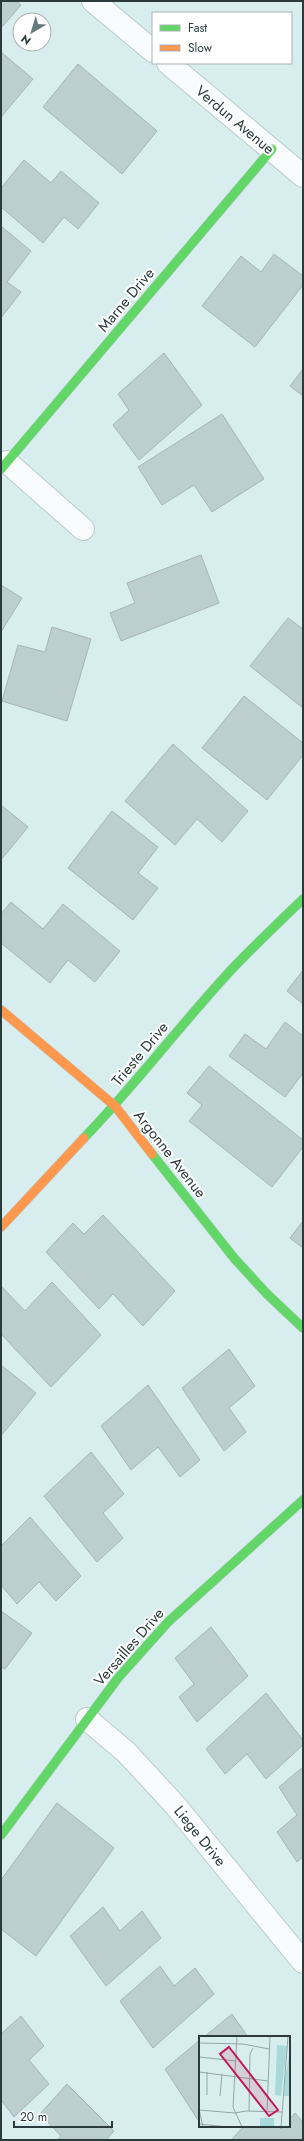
<svg xmlns="http://www.w3.org/2000/svg" width="304" height="2141" viewBox="0 0 304 2141" font-family="Jost,sans-serif">
<rect width="100%" height="100%" fill="#d8eeee"/>
<g fill="#bdcece" stroke="#a5b6b6">
<polygon points="1,1 16,1 21,5 1,28"/>
<polygon points="1,52 33,79 1,117"/>
<polygon points="78,64 157,131 122,174 43,107"/>
<polygon points="24,160 51,183 61,171 99,203 78,229 64,217 43,243 1,207 1,188"/>
<polygon points="1,226 31,251 7,282 21,292 1,318"/>
<polygon points="274,254 303,276 303,285 255,347 202,306 241,256 261,272"/>
<polygon points="164,353 202,405 139,460 113,425 129,410 118,394"/>
<polygon points="303,369 303,396 290,386"/>
<polygon points="222,414 264,479 212,512 194,485 162,505 138,467"/>
<polygon points="201,555 219,603 121,641 110,613 135,603 127,583"/>
<polygon points="1,585 22,598 1,632"/>
<polygon points="288,618 303,629 303,708 250,666"/>
<polygon points="52,627 91,639 67,721 2,701 18,645 45,652"/>
<polygon points="244,696 303,743 303,755 267,800 202,748"/>
<polygon points="173,744 248,811 222,842 197,819 175,845 125,801"/>
<polygon points="1,805 28,827 1,860"/>
<polygon points="112,811 158,847 138,873 158,888 133,920 68,868"/>
<polygon points="11,902 43,929 63,904 120,951 95,982 68,960 50,983 1,943 1,914"/>
<polygon points="303,970 303,1004 287,991"/>
<polygon points="285,1022 303,1036 303,1073 285,1097 229,1056 245,1034 266,1049"/>
<polygon points="209,1066 303,1140 303,1147 272,1187 189,1121 202,1105 187,1093"/>
<polygon points="103,1215 175,1291 143,1326 113,1294 99,1309 46,1252 73,1223 84,1234"/>
<polygon points="303,1221 303,1248 290,1238"/>
<polygon points="52,1282 101,1335 51,1387 1,1334 1,1289 2,1287 25,1311"/>
<polygon points="229,1349 255,1386 229,1408 246,1432 224,1451 182,1388"/>
<polygon points="1,1365 36,1393 1,1436"/>
<polygon points="148,1385 200,1460 180,1477 158,1447 131,1470 101,1426"/>
<polygon points="91,1452 124,1494 103,1513 123,1538 97,1562 44,1496"/>
<polygon points="30,1517 81,1576 56,1601 39,1582 17,1604 1,1585 1,1546"/>
<polygon points="1,1611 32,1633 5,1669 1,1667"/>
<polygon points="211,1627 248,1676 197,1722 179,1697 194,1684 175,1658"/>
<polygon points="266,1693 303,1740 303,1745 266,1779 247,1754 225,1774 206,1749"/>
<polygon points="303,1767 303,1857 297,1862 277,1832 297,1815 279,1787"/>
<polygon points="57,1803 114,1848 36,1956 1,1929 1,1880"/>
<polygon points="103,1907 120,1931 142,1911 161,1938 106,1986 70,1936"/>
<polygon points="160,1966 174,1986 195,1968 214,1994 153,2048 120,2001"/>
<polygon points="232,2014 248,2037 204,2037"/>
<polygon points="21,2016 44,2046 29,2060 49,2084 14,2117 1,2100 1,2034"/>
<polygon points="200,2040 200,2123 165,2069"/>
<polygon points="67,2084 114,2131 106,2140 57,2140 61,2136 40,2114"/>
<polygon points="295,2113 303,2122 303,2140 231,2140 244,2126 278,2126 281,2129 284,2126 289,2126 289,2120"/>
</g>
<g fill="none" stroke-linecap="round" stroke-linejoin="round">
<defs>
<g id="street">
<polyline points="93,1 153,51"/>
<polyline points="168,63 303,176"/>
<polyline points="7,462 83,529"/>
<polyline points="87,1719 126,1752 175,1805 303,1962"/>
</g>
<g id="fast">
<polyline points="1,469 272,149"/>
<path d="M84,1138C136,1084 181,1024 232,969C255,945 279,922 303,899"/>
<polyline points="152,1154 234,1258 267,1294 303,1328"/>
<polyline points="1,1835 118,1678 168,1622 303,1500"/>
</g>
<g id="slow">
<polyline points="1,1010 115,1106 152,1154"/>
<polyline points="1,1227 84,1138"/>
</g>
</defs>
<use href="#street" stroke="#bacbcb" stroke-width="24"/>
<use href="#fast" stroke="#bacbcb" stroke-width="10"/>
<use href="#slow" stroke="#bacbcb" stroke-width="10"/>
<use href="#street" stroke="#f9fcfc" stroke-width="22"/>
<use href="#fast" stroke="#63d668" stroke-width="9"/>
<use href="#slow" stroke="#ff974d" stroke-width="9"/>
</g>
<g text-anchor="middle" dominant-baseline="central" stroke-width="4" stroke-linejoin="round" paint-order="stroke">
<g font-size="15" fill="#2b3b3b" stroke="#fff">
<text transform="translate(235 120) rotate(40)">Verdun Avenue</text>
<text transform="translate(126 300) rotate(-50)">Marne Drive</text>
<text transform="translate(140 1054) rotate(-50)">Trieste Drive</text>
<text transform="translate(170 1154) rotate(52)">Argonne Avenue</text>
<text transform="translate(129 1647) rotate(-49)">Versailles Drive</text>
<text transform="translate(200 1836) rotate(51)">Liege Drive</text>
</g>
</g>
<g transform="translate(199 2036)">
<rect width="91" height="91" fill="#d8eeee"/>
<path d="M78,9L88,10L82,60L76,59ZM91,13V60H85L86,44ZM61,82H75V91H61Z" fill="#a8d9db"/>
<path fill="none" stroke="#93a6a6" stroke-width="1" d="M38,0L34,71L43,91M0,7L44,8L70,13M0,21L37,25M0,36L69,45M8,59V36M21,60L23,38M0,73L4,91M0,74L36,77L47,75L83,76M50,75L51,18L54,12M68,75L71,0M0,88L29,91M82,91L89,0"/>
<path fill="#c2185b" fill-opacity="0.15" stroke="#c2185b" stroke-width="2" d="M30,11L79,74L70,80L21,18Z"/>
<rect width="91" height="91" fill="none" stroke="#2b3b3b" stroke-width="2"/>
</g>
<rect width="304" height="2141" fill="none" stroke="#2b3b3b" stroke-width="4"/>
<rect x="152" y="12" width="140" height="52" fill="#ffffff" stroke="#aab1b1"/>
<rect x="160" y="25" width="20" height="6" fill="#63d668" stroke="#aab1b1"/>
<text x="188" y="32" font-size="12" fill="#2b3b3b">Fast</text>
<rect x="160" y="45" width="20" height="6" fill="#ff974d" stroke="#aab1b1"/>
<text x="188" y="52" font-size="12" fill="#2b3b3b">Slow</text>
<g transform="translate(32 32) rotate(218)"><circle r="19" fill="#ffffff" stroke="#aab1b1"/>
<path d="M0-3L7 15L0 10L-7 15Z" fill="#687a7a"/>
<text y="-6" font-size="11" font-weight="bold" text-anchor="middle" fill="#2b3b3b">N</text>
</g>
<path d="M14 2121v6h98v-6" fill="none" stroke="#2b3b3b" stroke-width="2"/>
<text x="20" y="2121" font-size="12" fill="#2b3b3b" stroke="#ffffff" stroke-width="3" paint-order="stroke">20 m</text>
</svg>
